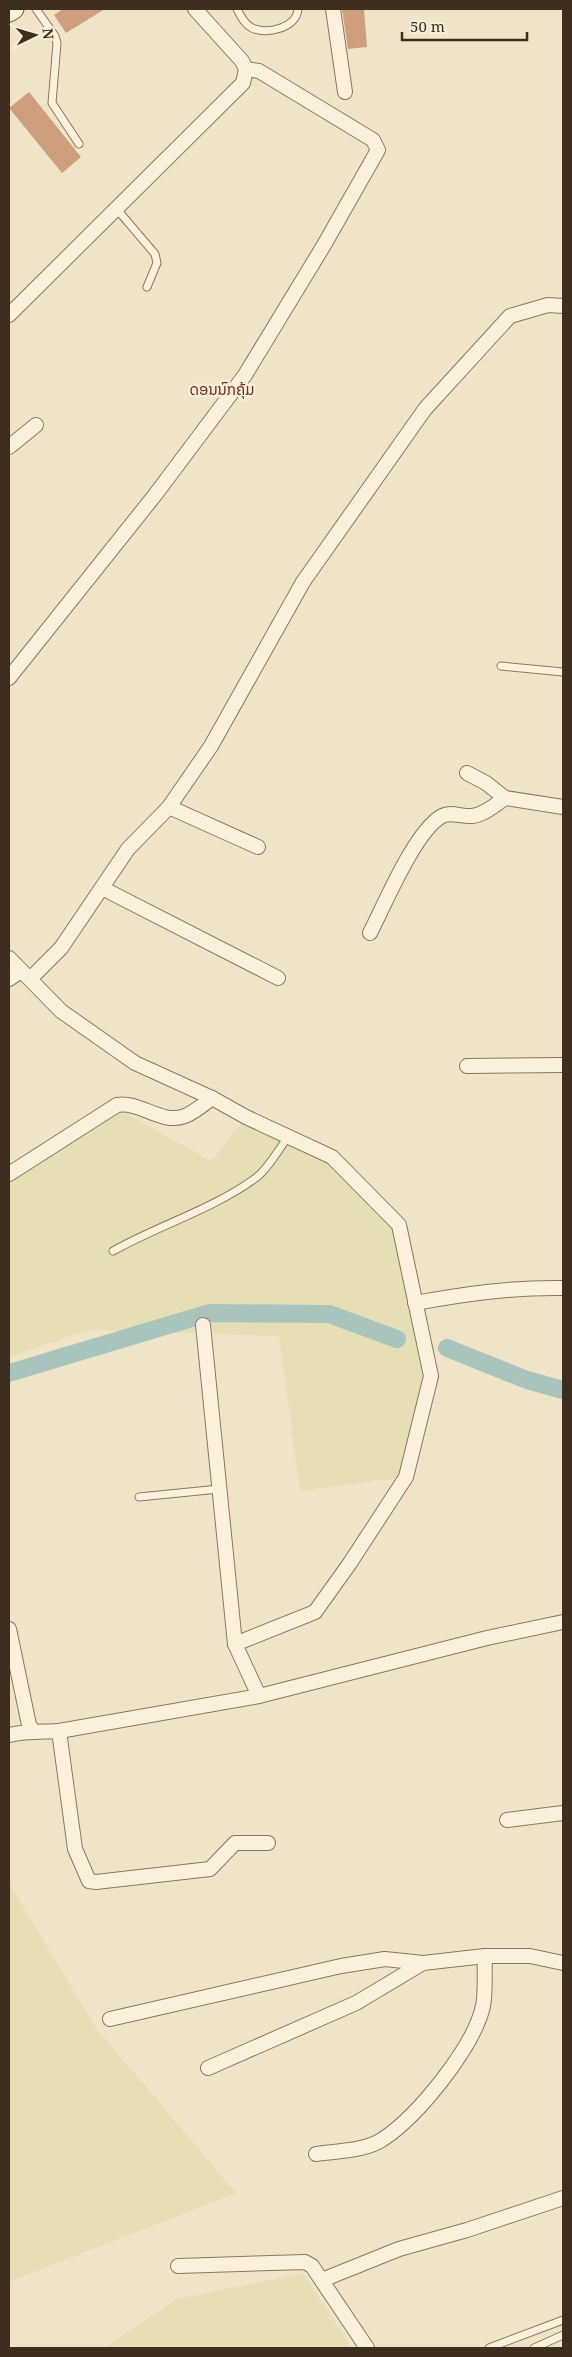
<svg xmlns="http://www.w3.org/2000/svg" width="572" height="2357" viewBox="0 0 572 2357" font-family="'Noto Serif','Noto Sans Lao',serif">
<rect width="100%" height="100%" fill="#f0e4c8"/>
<g fill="#e6deb5">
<polygon points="116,1108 211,1161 246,1117 332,1157 399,1225 431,1376 406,1477 300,1491 279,1336 88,1330 9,1357 9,1168"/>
<polygon points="9,1883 96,2028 236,2193 9,2282"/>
<polygon points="303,2273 352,2348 104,2348 177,2299"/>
</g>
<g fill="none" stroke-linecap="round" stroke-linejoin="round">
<g stroke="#a9c4bc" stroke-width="18">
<polyline points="447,1348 527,1380 563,1390"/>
<polyline points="9,1373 209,1313 329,1314 397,1339"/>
</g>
</g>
<g fill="#cf9f7d">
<polygon points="63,9 105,9 66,33 54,15"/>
<polygon points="342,9 364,9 367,47 348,49"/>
<polygon points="29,92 81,157 62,173 9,108"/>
</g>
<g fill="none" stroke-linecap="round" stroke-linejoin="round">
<defs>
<g id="lane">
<polyline points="36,9 55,36 57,43 52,103 79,144"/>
<path d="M237,9C241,16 244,24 252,28C266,35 297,28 298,9"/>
<polyline points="115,207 155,254 157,263 147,287"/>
<polyline points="501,666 563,672"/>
<path d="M113,1251C159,1225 214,1209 257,1177C269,1167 279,1149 288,1137"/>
<polyline points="139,1497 219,1489"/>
<polyline points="489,2348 563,2320"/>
<polyline points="534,2348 563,2335"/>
</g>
<g id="street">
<polyline points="333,9 345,92"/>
<polyline points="9,315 243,83 246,69 242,61 195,9"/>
<polyline points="9,447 36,425"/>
<polyline points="9,678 155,495 245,375 324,245 378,150 373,140 259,71 246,69"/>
<polyline points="467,773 486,783 505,798 563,807"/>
<polyline points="169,807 258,847"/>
<polyline points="102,888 278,978"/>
<path d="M370,933C385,904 415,831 442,816C451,811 462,817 472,816C484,815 495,805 505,798"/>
<polyline points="9,958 61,1011 135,1063 212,1098 246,1117 332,1157 399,1225 431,1376 406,1477 350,1563 315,1612 235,1644 259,1696"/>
<polyline points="31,978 61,948 128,849 169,807 211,746 303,582 425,409 510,316 548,305 563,306"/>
<polyline points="9,979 21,971"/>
<polyline points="467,1066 563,1065"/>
<path d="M9,1174L117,1105C141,1101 161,1125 185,1116C195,1112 204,1104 212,1098"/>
<path d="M415,1303C465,1294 513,1287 563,1288"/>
<polyline points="203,1325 235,1644"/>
<polyline points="9,1629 29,1725 33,1730"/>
<polyline points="59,1731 75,1849 89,1881 96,1882 210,1869 235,1843 268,1843"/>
<path d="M9,1735C26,1731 41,1732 59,1731L259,1696L487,1638L563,1622"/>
<polyline points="507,1820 563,1813"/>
<polyline points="110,2019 341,1966 385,1959 423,1963 485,1956 530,1956 563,1963"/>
<polyline points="208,2068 356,2003 423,1963"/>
<path d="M316,2154C337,2151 366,2151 383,2139C418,2116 474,2047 483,2006C486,1991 484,1972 485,1956"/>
<polyline points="178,2266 305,2262 312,2266 367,2348"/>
<polyline points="322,2280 399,2249 467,2230 563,2198"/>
</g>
<polyline id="secondary" points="9,12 14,9"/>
</defs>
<use href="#lane" stroke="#8d765c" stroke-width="9"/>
<use href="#street" stroke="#8d765c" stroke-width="16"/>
<use href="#secondary" stroke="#6f573f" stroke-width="21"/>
<use href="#lane" stroke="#faf1dc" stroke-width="7"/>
<use href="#street" stroke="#faf1dc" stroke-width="14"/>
<use href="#secondary" stroke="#faf1dc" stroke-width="19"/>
</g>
<g text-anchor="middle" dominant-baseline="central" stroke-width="5" stroke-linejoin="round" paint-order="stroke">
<g font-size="15" fill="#6b2e1e" stroke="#f7eed8">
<text x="222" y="389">ດອນນົກຄຸ້ມ</text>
</g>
</g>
<rect width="572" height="2357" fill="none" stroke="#3d2e20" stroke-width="20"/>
<g transform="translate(35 35) rotate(85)" stroke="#f7eed8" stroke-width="4" paint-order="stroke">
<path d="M0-4L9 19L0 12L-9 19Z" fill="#3d2e20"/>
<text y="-8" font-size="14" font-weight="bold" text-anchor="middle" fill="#3d2e20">N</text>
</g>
<path d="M402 32v8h125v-8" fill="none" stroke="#3d2e20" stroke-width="2.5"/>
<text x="410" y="32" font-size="15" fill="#3d2e20" stroke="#f7eed8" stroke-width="4" paint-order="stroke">50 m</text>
</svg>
